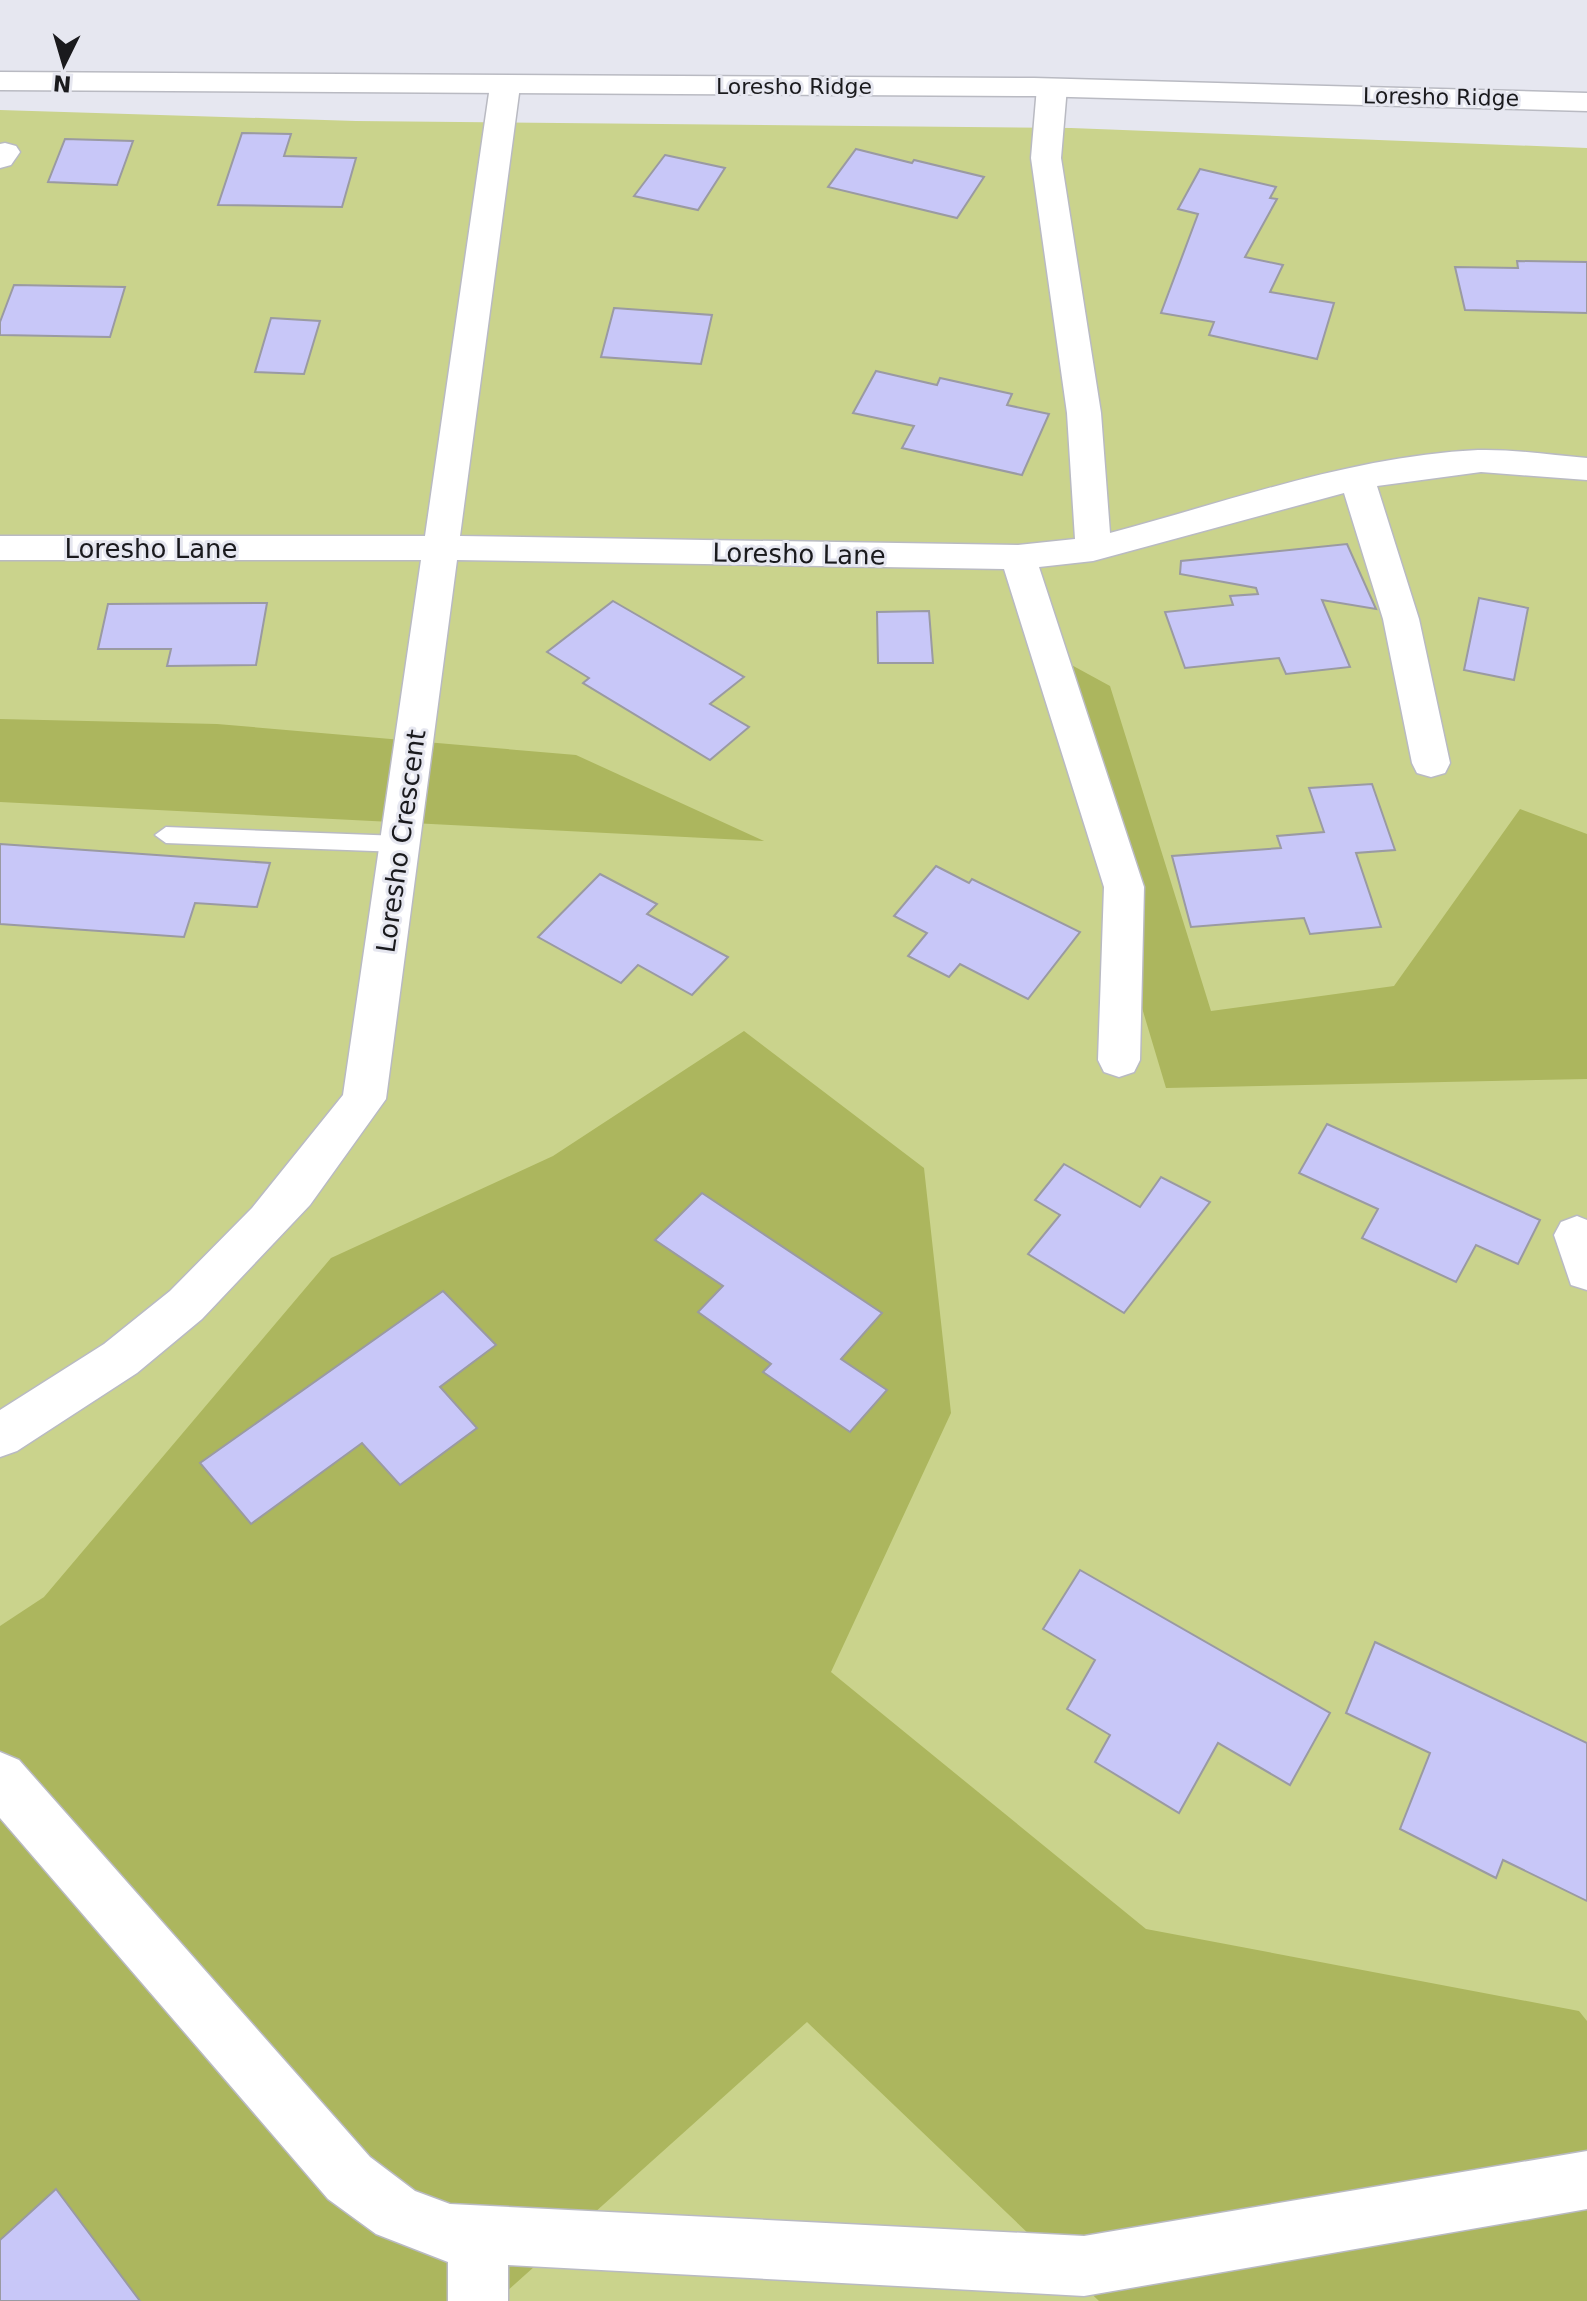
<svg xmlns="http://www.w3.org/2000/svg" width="1587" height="2301" viewBox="0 0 1587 2301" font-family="'DejaVu Sans',sans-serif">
<rect width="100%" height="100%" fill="#e6e7f0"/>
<polygon fill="#cad38c" points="0,110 356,121 1071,128 1587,148 1587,2301 0,2301"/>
<g fill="#acb65e">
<polygon points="1033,644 1110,686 1211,1011 1394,986 1520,809 1587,834 1587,1079 1166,1088"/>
<polygon points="0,719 217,724 576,755 764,841 0,802"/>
<polygon points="744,1031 924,1168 951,1413 831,1672 1146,1929 1579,2011 1587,2021 1587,2301 1099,2301 807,2022 496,2301 0,2301 0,1626 44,1597 331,1258 553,1156"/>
</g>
<g fill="#c8c7f8" stroke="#9a9aa2" stroke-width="2">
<polygon points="242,133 291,134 284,156 356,158 342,207 218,205"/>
<polygon points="65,139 133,141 117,185 48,182"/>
<polygon points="856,149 912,163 914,160 984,177 957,218 828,187"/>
<polygon points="665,155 725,168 698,210 634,196"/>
<polygon points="1200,169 1276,187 1270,198 1277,199 1245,257 1283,265 1270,292 1334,303 1317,359 1209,335 1214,322 1161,313 1198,214 1178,209"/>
<polygon points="1517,261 1587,262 1587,313 1465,310 1455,267 1518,268"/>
<polygon points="14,285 125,287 110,337 0,335 0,322"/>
<polygon points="614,308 712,315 701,364 601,357"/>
<polygon points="271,318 320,321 304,374 255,372"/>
<polygon points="876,371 937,385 940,378 1012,394 1007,405 1049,414 1022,475 902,448 914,426 853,413"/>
<polygon points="1347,544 1376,609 1322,600 1350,667 1286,674 1279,658 1185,668 1165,612 1233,605 1230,596 1258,594 1256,588 1180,574 1181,561"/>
<polygon points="1479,598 1528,608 1514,680 1464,670"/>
<polygon points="613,601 744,677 710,704 749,727 710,760 583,683 589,678 547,652"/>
<polygon points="267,603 256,665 167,666 171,649 98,649 108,604"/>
<polygon points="929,611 933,663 878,663 877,612"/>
<polygon points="1372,784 1395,850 1356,853 1381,927 1310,934 1304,918 1191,927 1172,856 1281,848 1277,836 1324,832 1309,788"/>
<polygon points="0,844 270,863 257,907 195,903 184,937 0,924"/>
<polygon points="936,866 969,883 972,879 1080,932 1028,999 960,964 949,977 908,956 927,933 894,916"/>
<polygon points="600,874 657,904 647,914 728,957 692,995 638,965 621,983 538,937"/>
<polygon points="1327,1124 1540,1220 1518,1264 1476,1245 1456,1282 1362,1238 1378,1209 1299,1173"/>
<polygon points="1064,1164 1140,1207 1161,1177 1210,1202 1124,1313 1028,1254 1060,1215 1035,1200"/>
<polygon points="702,1193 882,1313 841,1359 887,1390 850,1432 763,1372 771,1364 698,1312 723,1286 655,1240"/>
<polygon points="443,1291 496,1345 440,1387 477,1428 400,1485 362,1443 251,1524 200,1463"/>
<polygon points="1080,1570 1330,1713 1290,1785 1218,1743 1179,1813 1095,1762 1110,1735 1067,1709 1095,1660 1043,1629"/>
<polygon points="1375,1642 1587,1743 1587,1901 1503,1860 1496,1878 1400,1829 1430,1753 1346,1713"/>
<polygon points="56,2189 140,2301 0,2301 0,2240"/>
</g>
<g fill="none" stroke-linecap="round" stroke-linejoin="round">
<defs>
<polygon id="lane" points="166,827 400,836 411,844 400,852 166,843 155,835"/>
<g id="street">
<path d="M505,77L515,80L520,86L460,536L1018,545L1075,539L1067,413L1031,158L1037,87L1042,81H1062L1067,87L1061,158L1101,413L1110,533C1230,501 1353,456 1478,450C1513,449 1551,455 1587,458V480L1481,472L1377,486L1419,619L1450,763L1445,773L1431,777L1417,773L1412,763L1383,619L1344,493L1093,561L1039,567L1144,887L1140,1060L1134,1072L1119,1077L1104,1072L1098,1060L1104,887L1004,569L457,560L386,1099L310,1205L202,1319L137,1373L17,1451L0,1457V1410L104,1344L170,1291L252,1208L343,1095L421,560H0V536H425L490,86L495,80Z"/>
<polygon points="5,143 16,146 20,152 11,165 0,168 0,144"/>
<polygon points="1577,1216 1587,1220 1587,1290 1571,1285 1554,1235 1561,1222"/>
<polygon points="0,1752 19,1760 370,2157 415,2191 450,2204 1084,2236 1587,2151 1587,2209 1084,2296 508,2265 508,2301 448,2301 448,2262 376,2234 328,2199 0,1818"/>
</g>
<polygon id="secondary" points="0,72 1034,78 1587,93 1587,111 1034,96 0,90"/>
</defs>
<use href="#lane" stroke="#b9bac2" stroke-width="3"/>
<use href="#street" stroke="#b9bac2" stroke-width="3"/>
<use href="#secondary" stroke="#b9bac2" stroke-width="3"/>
<use href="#lane" fill="#fff" fill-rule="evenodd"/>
<use href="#street" fill="#fff" fill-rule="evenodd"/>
<use href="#secondary" fill="#fff" fill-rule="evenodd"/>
</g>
<g text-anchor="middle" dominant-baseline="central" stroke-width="6" stroke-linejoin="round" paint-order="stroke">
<g font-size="22" fill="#1a1a1d" stroke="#e6e7f0">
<text x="794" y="86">Loresho Ridge</text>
<text transform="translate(1441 97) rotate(1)">Loresho Ridge</text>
</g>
<g font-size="26" fill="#1a1a1d" stroke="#e6e7f0">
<text x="151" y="549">Loresho Lane</text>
<text transform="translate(799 554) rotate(1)">Loresho Lane</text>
<text transform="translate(401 841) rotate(-82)">Loresho Crescent</text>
</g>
</g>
<g transform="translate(64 64) rotate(185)" stroke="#e6e7f0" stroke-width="6" paint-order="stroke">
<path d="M0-6L14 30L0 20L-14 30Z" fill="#1a1a1d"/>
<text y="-12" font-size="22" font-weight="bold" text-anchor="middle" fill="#1a1a1d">N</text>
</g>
</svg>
